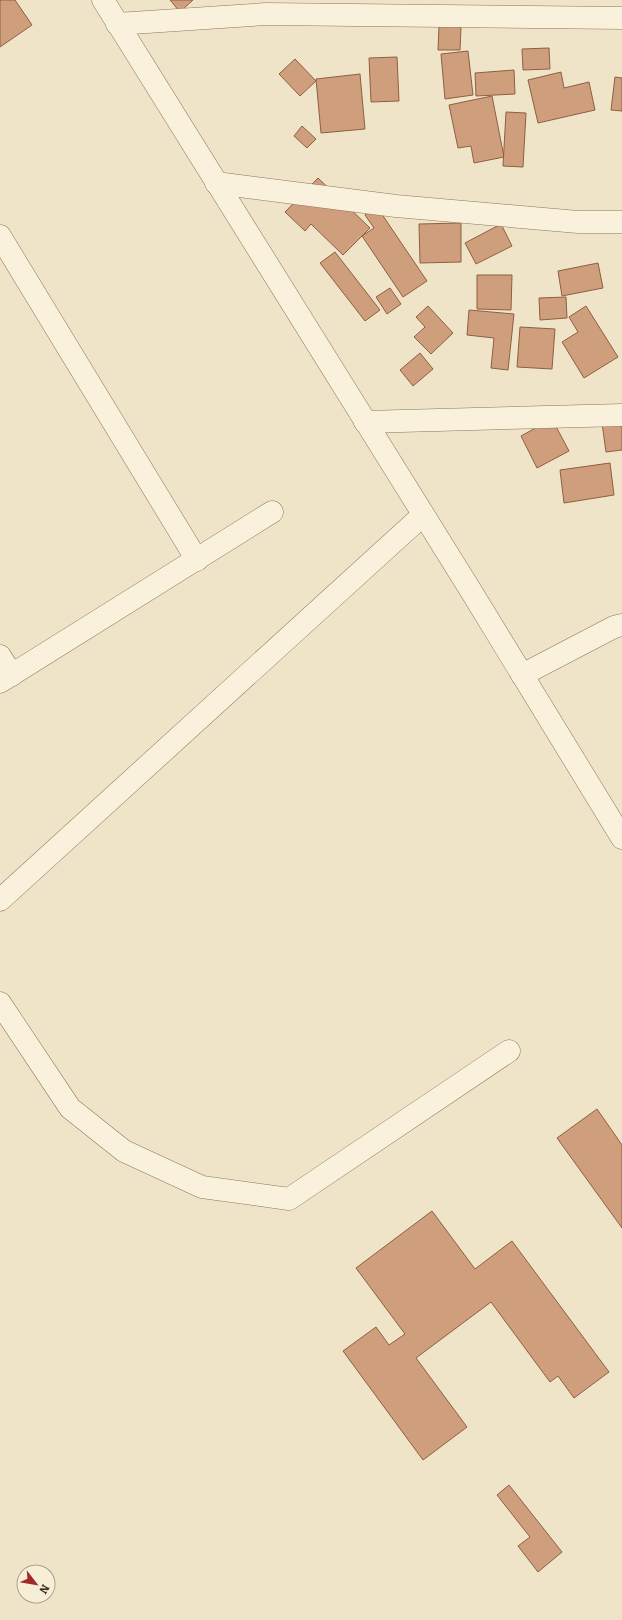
<svg xmlns="http://www.w3.org/2000/svg" width="622" height="1620" viewBox="0 0 622 1620" font-family="Bitter,serif">
<rect width="100%" height="100%" fill="#f0e4c8"/>
<g fill="#cf9f7d" stroke="#8d5f41">
<polygon points="0,0 15,0 32,25 0,47"/>
<polygon points="170,0 193,0 180,12"/>
<polygon points="439,26 461,27 460,50 438,50"/>
<polygon points="549,48 550,69 523,70 522,49"/>
<polygon points="468,51 473,95 445,99 441,54"/>
<polygon points="397,57 399,101 371,102 369,58"/>
<polygon points="295,59 316,81 300,96 279,74"/>
<polygon points="514,70 515,94 476,96 475,73"/>
<polygon points="561,72 564,88 589,82 595,110 538,123 528,80"/>
<polygon points="360,74 365,129 321,133 316,79"/>
<polygon points="615,77 622,78 622,111 611,110"/>
<polygon points="492,96 504,157 474,163 471,146 458,148 449,105"/>
<polygon points="506,112 526,113 523,167 503,166"/>
<polygon points="302,126 316,139 307,148 294,136"/>
<polygon points="318,178 370,228 343,255 311,224 305,231 285,212"/>
<polygon points="377,207 427,281 403,297 362,236 374,228 365,215"/>
<polygon points="461,223 461,262 420,263 419,224"/>
<polygon points="501,224 512,246 476,264 465,243"/>
<polygon points="335,252 380,310 365,321 320,263"/>
<polygon points="598,263 603,288 562,296 558,271"/>
<polygon points="477,275 512,275 511,310 477,309"/>
<polygon points="390,288 401,304 387,314 376,297"/>
<polygon points="566,297 567,318 540,320 539,298"/>
<polygon points="428,306 453,333 431,354 414,337 425,327 416,317"/>
<polygon points="586,306 618,357 584,378 562,342 578,332 569,317"/>
<polygon points="469,310 514,314 508,370 491,368 494,338 467,335"/>
<polygon points="520,327 555,329 552,369 517,367"/>
<polygon points="420,353 433,369 413,386 400,370"/>
<polygon points="622,413 622,450 606,452 601,416"/>
<polygon points="552,419 569,451 537,468 521,436"/>
<polygon points="610,463 614,495 564,503 560,470"/>
<polygon points="597,1109 622,1145 622,1228 557,1138"/>
<polygon points="432,1211 475,1269 512,1241 609,1372 574,1398 558,1376 550,1382 491,1302 416,1358 467,1427 423,1460 343,1351 376,1327 389,1345 405,1334 356,1268"/>
<polygon points="509,1485 562,1552 538,1572 518,1546 530,1537 497,1495"/>
</g>
<g fill="none" stroke-linecap="round" stroke-linejoin="round">
<defs>
<g id="minor">
<polyline points="103,0 471,591 622,838"/>
<polyline points="117,24 266,14 622,18"/>
<polyline points="216,183 396,206 578,222 622,222"/>
<polyline points="0,236 197,560"/>
<polyline points="365,422 622,415"/>
<polyline points="0,656 12,675"/>
<polyline points="522,675 614,627 622,625"/>
<polyline points="0,682 272,512"/>
<polyline points="0,900 423,515"/>
<polyline points="0,1003 70,1108 124,1151 202,1187 289,1199 509,1051"/>
</g>
</defs>
<use href="#minor" stroke="#8d765c" stroke-width="23"/>
<use href="#minor" stroke="#faf1dc" stroke-width="22"/>
</g>
<g transform="translate(36 1584) rotate(121)"><circle r="19" fill="#f7eed8" stroke="#ada18e"/>
<path d="M0-3L7 15L0 10L-7 15Z" fill="#9e2a2b"/>
<text y="-6" font-size="11" font-weight="bold" text-anchor="middle" fill="#3d2e20">N</text>
</g>
</svg>
